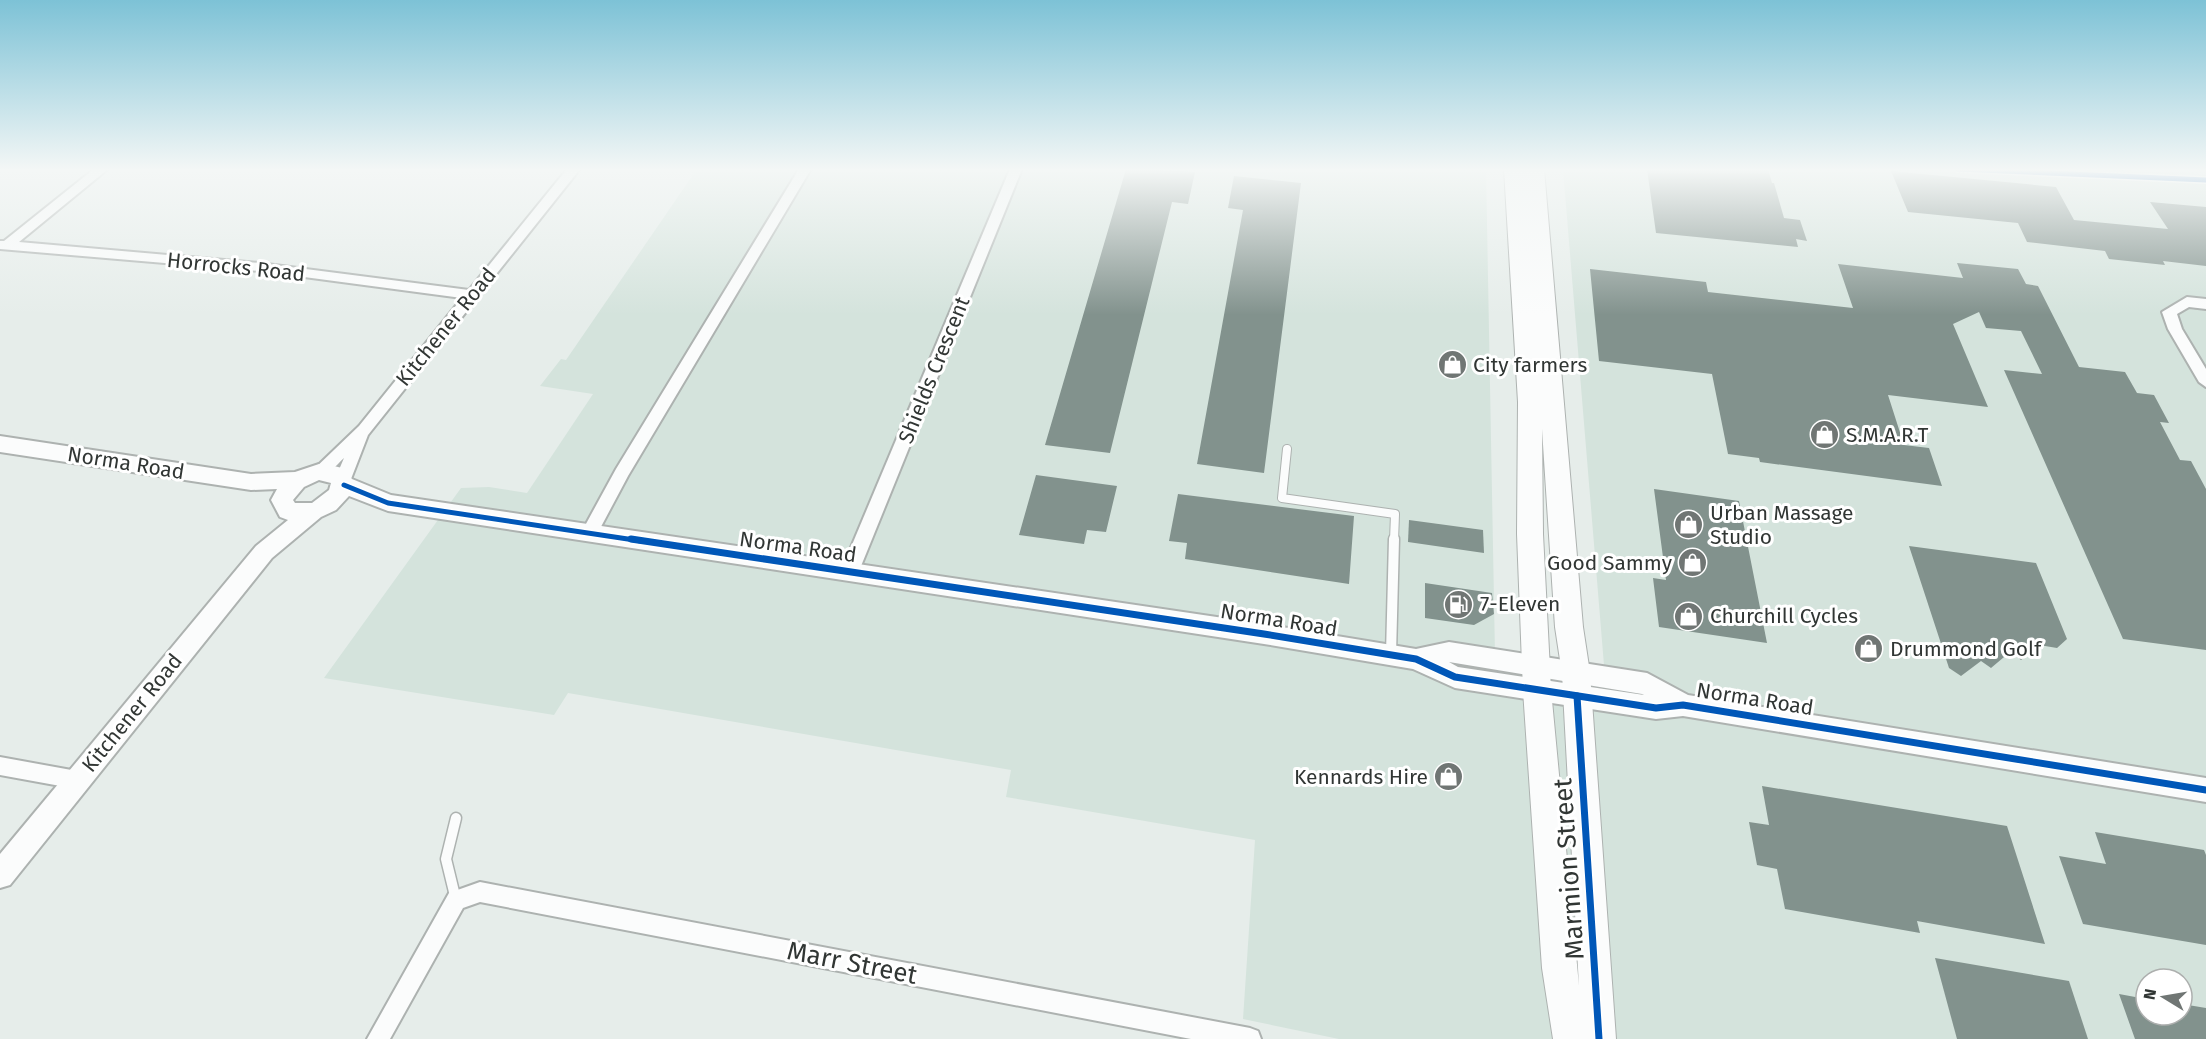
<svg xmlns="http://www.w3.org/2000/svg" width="2206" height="1039" viewBox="0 0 2206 1039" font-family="'Fira Sans',sans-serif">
<rect width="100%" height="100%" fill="#e6edea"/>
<path fill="#d4e3dc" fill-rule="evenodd" d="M697,169H1486L1495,655L1604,665L1563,169H2152L2206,175V1039H1339L1243,1019L1255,840L1006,797L1011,770L568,693L554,715L324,678L461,488L489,487L527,493L593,394L540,386L561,359L566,360ZM2146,979H2182V1015H2146Z"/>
<g fill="#82928d">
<polygon points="1126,169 1195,172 1188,204 1172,202 1110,453 1045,445"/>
<polygon points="1647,169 1768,169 1772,183 1774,183 1784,218 1800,220 1807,241 1796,239 1798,247 1656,233"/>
<polygon points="1891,171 2056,187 2074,220 2168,229 2150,202 2206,207 2206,266 2163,261 2165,265 2109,259 2105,251 2027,242 2018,223 1908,212"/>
<polygon points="1234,176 1301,183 1264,473 1197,464 1243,210 1228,208"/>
<polygon points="1957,263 2018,269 2026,284 2038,286 2079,367 2125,372 2137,393 2154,395 2169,423 2160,422 2180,460 2191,461 2206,489 2206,650 2123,639 2004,370 2042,374 2021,331 1986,328 1979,312 1953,324 1988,407 1888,395 1904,445 1929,448 1942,486 1760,462 1759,458 1728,454 1712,374 1599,361 1590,269 1706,282 1708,292 1853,308 1838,264 1963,278"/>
<polygon points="1036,475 1117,486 1106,532 1087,530 1084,544 1019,535"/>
<polygon points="1654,489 1739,501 1767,643 1659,627 1653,578 1666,580"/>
<polygon points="1178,494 1354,516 1349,584 1185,559 1187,543 1169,541"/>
<polygon points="1409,520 1483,530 1484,553 1408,542"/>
<polygon points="1909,546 2036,563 2067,639 2057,648 2039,645 2021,660 2010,652 1991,668 1981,661 1961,676 1949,668"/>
<polygon points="1425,583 1492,593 1494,614 1474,625 1425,618"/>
<polygon points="1762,786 2007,826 2045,944 1917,921 1920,933 1785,909 1777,869 1757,865 1749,822 1769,825"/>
<polygon points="2095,832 2204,850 2206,855 2206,945 2083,924 2059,856 2106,864"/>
<polygon points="1935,958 2069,981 2088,1039 1957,1039"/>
<polygon points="2119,994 2146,999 2146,1015 2182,1015 2182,1004 2206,1008 2206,1039 2135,1039"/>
</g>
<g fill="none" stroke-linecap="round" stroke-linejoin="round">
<defs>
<polyline id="lane-far1" points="1287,449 1282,498 1395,514 1394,541"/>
<g id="lane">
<polyline points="1391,654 1394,539"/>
<polyline points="456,818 446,859 456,900"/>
</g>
<g id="street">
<path d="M94,169H108L19,242L259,263L469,290L567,169H580L368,435L351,479L349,483H337L335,479L344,458C335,466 326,480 313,476L311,472L359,426L462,298L259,271L0,249V241H4Z"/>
<polygon points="799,169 811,169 628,476 595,538 589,539 583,538 581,533 616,469"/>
<polygon points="1010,169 1022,169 859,571 856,576 850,578 844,576 841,571"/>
<polygon points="2187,297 2206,299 2206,309 2189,307 2177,314 2182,329 2206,369 2206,387 2199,382 2168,329 2162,312"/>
<polygon points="0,757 77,771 84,774 87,780 84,786 77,789 0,775"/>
<polygon points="480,882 1250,1028 1258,1031 1261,1039 1191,1039 480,902 463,908 390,1039 367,1039 449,893"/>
</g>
<path id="secondary" d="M0,436L251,474L295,472L319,464L334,466L342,468L352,479L391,495L1264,624L1416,649L1449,642L1647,673L1688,695L2206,778V802L1683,716L1656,719L1455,688L1413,669L1264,644L388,511L349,496L336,510L321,517L272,558L10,885L0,888V854L256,546L288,520L280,517L271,500L277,489L251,490L0,452ZM319,480L331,483L329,490L312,503H295L293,500L304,487ZM1449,662L1642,694L1644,695L1458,667Z"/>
<path id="primary" d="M1504,169H1524L1530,246L1524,169H1544L1583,627L1590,673L1616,1039H1553L1542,968L1523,690L1517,534L1518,402ZM1542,429L1555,627L1562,673L1579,986L1551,690L1543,534Z"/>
</defs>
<use href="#lane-far1" stroke="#adb2b0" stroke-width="10"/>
<use href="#lane" stroke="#adb2b0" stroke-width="13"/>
<use href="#street" stroke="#adb2b0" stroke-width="4"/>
<use href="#secondary" stroke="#adb2b0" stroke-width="4"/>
<use href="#primary" stroke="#adb2b0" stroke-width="2"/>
<use href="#lane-far1" stroke="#fbfcfc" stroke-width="8"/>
<use href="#lane" stroke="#fbfcfc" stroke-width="10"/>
<use href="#street" fill="#fbfcfc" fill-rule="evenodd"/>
<use href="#secondary" fill="#fbfcfc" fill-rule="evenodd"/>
<use href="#primary" fill="#fbfcfc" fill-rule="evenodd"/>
<defs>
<g id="cycleway-far1">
<polyline points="1958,169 2206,180"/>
<polyline points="344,485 388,503 641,541"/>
</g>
<g id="cycleway">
<polyline points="631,539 1264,634 1416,659 1455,677 1656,708 1683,705 2206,790"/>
<polyline points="1577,696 1599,1039"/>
</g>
</defs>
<use href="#cycleway-far1" stroke="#fff" stroke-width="8"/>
<use href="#cycleway" stroke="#fff" stroke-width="10"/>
<use href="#cycleway-far1" stroke="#0057b8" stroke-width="5"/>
<use href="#cycleway" stroke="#0057b8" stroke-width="7"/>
</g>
<linearGradient id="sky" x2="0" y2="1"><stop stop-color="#7dc2d6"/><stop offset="0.54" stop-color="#f4f7f6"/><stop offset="1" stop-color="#f4f7f6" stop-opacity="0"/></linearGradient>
<rect width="2206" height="315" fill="url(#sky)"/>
<defs>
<symbol id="shop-disc" viewBox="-11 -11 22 22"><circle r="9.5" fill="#707674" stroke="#fff"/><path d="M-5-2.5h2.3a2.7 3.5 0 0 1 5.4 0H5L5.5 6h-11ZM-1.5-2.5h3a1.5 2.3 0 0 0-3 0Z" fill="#fff"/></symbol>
<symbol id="fuel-disc" viewBox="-11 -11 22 22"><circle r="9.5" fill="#707674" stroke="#fff"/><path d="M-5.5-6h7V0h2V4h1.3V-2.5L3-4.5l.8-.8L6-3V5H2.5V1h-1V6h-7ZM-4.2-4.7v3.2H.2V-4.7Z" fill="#fff"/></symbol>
</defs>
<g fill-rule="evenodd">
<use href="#shop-disc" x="1436" y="348" width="33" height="33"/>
<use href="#shop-disc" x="1808" y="418" width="33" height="33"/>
<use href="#shop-disc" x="1672" y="508" width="33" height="33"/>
<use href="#shop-disc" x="1676" y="546" width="33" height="33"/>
<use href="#fuel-disc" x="1442" y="588" width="33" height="33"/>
<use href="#shop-disc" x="1672" y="600" width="33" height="33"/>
<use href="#shop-disc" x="1852" y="632" width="33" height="33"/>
<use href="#shop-disc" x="1432" y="760" width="33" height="33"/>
</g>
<g text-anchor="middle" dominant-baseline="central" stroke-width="6" stroke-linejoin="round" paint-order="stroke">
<g font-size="21" fill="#313634" stroke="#fff">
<text transform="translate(236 267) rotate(6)">Horrocks Road</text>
<text transform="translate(446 327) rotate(-51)">Kitchener Road</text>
<text transform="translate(934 370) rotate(-68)">Shields Crescent</text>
<text transform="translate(126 463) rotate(9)">Norma Road</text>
<text transform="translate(798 547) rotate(8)">Norma Road</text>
<text transform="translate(1279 620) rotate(9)">Norma Road</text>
<text transform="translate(1755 699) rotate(9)">Norma Road</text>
<text transform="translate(132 713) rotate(-51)">Kitchener Road</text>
</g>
<g font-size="21" fill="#313634" stroke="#fff" text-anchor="start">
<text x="1473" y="365">City farmers</text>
<text x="1846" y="435">S.M.A.R.T</text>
<text x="1710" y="513">Urban Massage<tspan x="1710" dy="24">Studio</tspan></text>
<text x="1672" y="563" text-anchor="end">Good Sammy</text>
<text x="1480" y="604">7-Eleven</text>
<text x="1710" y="616">Churchill Cycles</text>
<text x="1890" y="649">Drummond Golf</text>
<text x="1428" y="777" text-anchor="end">Kennards Hire</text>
</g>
<g font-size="26" fill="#313634" stroke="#fff">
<text transform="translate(1569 869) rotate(-94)">Marmion Street</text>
<text transform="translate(852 963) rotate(11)">Marr Street</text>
</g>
</g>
<g transform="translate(2164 997) rotate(281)"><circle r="28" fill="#ffffff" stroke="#adafae" stroke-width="1.5"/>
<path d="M0-4.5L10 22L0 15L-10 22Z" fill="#707674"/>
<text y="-9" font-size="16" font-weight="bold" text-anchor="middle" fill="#313634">N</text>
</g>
</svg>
